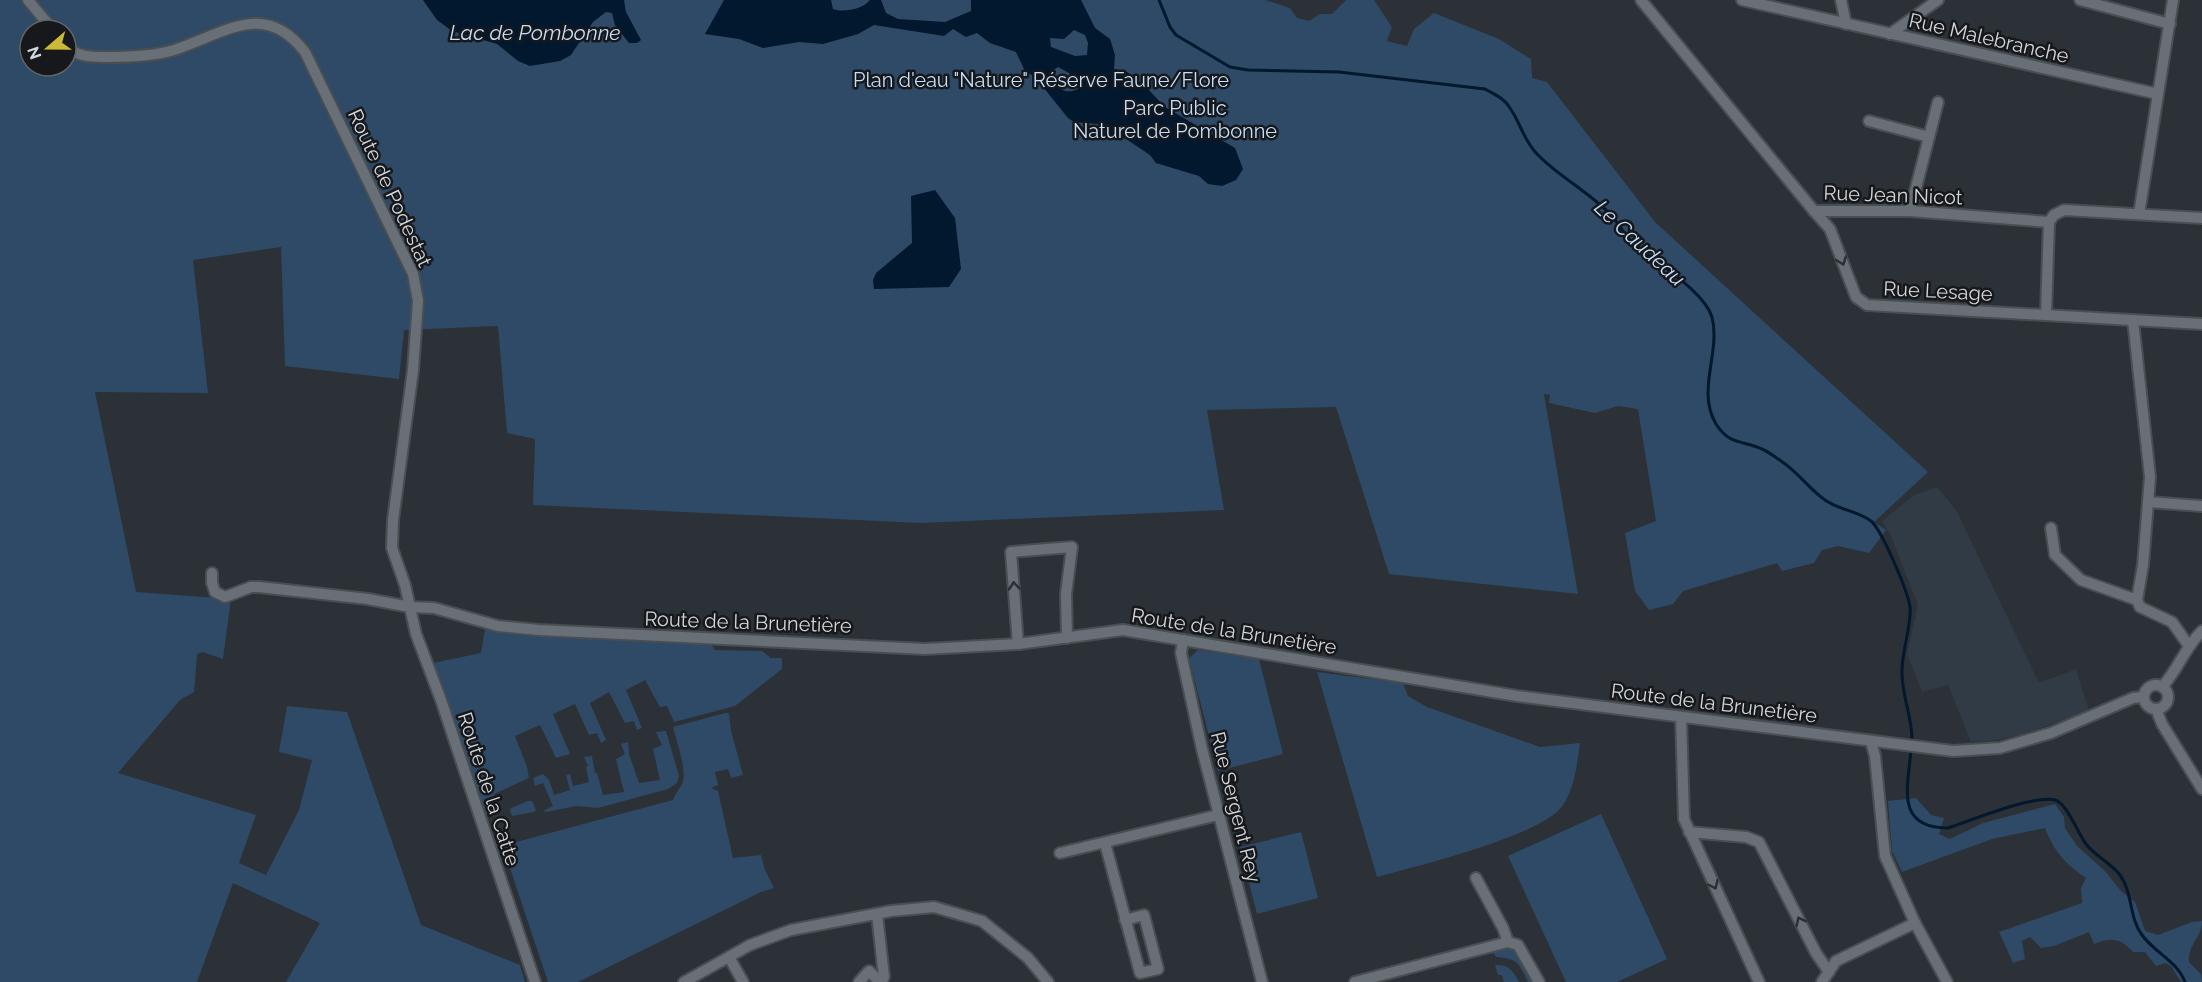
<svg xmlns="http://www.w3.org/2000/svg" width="2202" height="982" viewBox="0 0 2202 982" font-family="Raleway,sans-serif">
<rect width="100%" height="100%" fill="#2b3136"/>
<polygon fill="#313b45" points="1937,487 1956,510 2039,683 2076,669 2089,711 2024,734 1991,741 1971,742 1948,685 1922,692 1907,654 1918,605 1891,536 1882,521 1914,495"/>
<g fill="#2f4a66" fill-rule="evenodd">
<path d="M0,0H1265L1290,8L1297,18L1309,21L1320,14H1332L1346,0H1374L1392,27L1387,41L1407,46L1414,29L1434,13L1499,39L1531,59L1532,78L1547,82L1655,222L1928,472L1874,522L1886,530L1869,553L1838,546L1822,550L1814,563L1782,571L1777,563L1683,591L1673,604L1649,610L1635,591L1625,533L1656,521L1638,409L1618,406L1595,413L1549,403L1550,395L1544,394L1578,594L1389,574L1336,407L1207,410L1224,510L921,523L533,505L535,439L507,433L498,326L404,330L399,379L285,366L281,247L193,260L208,393L95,392L136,592L231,599L223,659L203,652L197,654L194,692L180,700L118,773L256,815L239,863L266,875L299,810L312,760L279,752L287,706L347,712L421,925L520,965L525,982H286L320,923L233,883L197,982H0ZM30,30H66V66H30Z"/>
<polygon points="485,629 518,635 710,643 715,650 762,651 771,658 782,658 782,669 735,706 674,722 667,706 660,707 645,680 626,690 642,728 637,730 634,721 625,723 609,692 590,703 606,740 601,743 597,733 589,735 575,704 553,714 570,754 556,758 540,725 515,736 527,767 529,778 494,794 498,804 498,808 490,815 483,813 433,663 481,653"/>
<polygon points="1198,650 1259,659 1283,754 1218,771 1189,658"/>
<path d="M1317,672L1403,683L1408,696L1427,707L1540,747L1580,743C1577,764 1575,787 1563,805C1545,835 1414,867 1377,877Z"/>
<path d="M725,713H729L731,731L743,775L731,778L728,769L715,772L718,785L711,788L718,791L733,858L761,855L765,870L774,888L761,892L578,982H548L506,856L501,846L673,800C676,792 679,790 682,784C688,772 676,740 673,727Z"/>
<polygon points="666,731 679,776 677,783 668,789 598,808 576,806 546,812 543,811 553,806 543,783 535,786 533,778 543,774 549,780 554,795 570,790 566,775 570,774 573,786 589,782 586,767 588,766 584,757 592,756 595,773 597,773 603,795 624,792 616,759 625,754 621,744 628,742 629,754 639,783 660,780 653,749 662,745 656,732"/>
<path d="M1916,798L1931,815L1944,818L1939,834L1950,839L1983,823L2055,804L2064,817L2065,828L2077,846L2105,871L2121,891L2135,902L2145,931L2158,935L2192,922L2202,921C2202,938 2188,943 2189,962L2201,974L2202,982H2181L2171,966L2165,963L2156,966L2145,952H2133C2120,938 2112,937 2094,944L2089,932L2054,946L2041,948L2030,937L2022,941L2025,959L2013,963L1999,932L2082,903L2081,888L2086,878C2064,863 2054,851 2045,828L1992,839L1902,872L1892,851L1888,801Z"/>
<polygon points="528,801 532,801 536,810 534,812 512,816 510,810 511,808"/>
<polygon points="1601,814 1667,959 1617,982 1566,982 1508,856"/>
<polygon points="1301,832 1318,898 1257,914 1240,847"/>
<path d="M1510,949L1516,951L1534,982H1528C1518,963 1519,959 1496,957L1493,951Z"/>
<path d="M1495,965C1508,964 1513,970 1519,982H1504L1502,975H1498Z"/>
</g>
<g fill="#02182e" fill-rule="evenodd">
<polygon points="423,0 624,0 626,12 641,40 637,43 629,43 615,25 612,13 606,12 593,22 571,55 560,61 530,66 518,61 497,44 452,31 437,20"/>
<path d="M724,0H831L833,9C844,13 863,9 870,0H881L886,13L898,19L945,22L971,11V0H1081L1095,28L1110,39L1115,55L1114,69L1127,72L1146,87L1165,107L1235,148L1243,169L1236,180L1222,186L1208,184L1199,176L1156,163L1150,155L1126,139L1111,135L1109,125L1074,122L1068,118L1035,77L1025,71L1016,52L990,43L977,33L966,37L953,29L944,36L874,25L858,34L823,44L799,42L763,48L739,39L705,34ZM1074,30L1085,35L1088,43L1087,55L1075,56L1051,47L1050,38L1064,39ZM1058,67L1069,73L1078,89C1063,96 1056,86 1048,74Z"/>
<polygon points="935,190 955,218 961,269 949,287 874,289 873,280 876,273 912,243 911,196"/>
</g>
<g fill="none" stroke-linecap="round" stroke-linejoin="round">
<g stroke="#02182e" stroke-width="3">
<path d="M1159,0L1170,27L1176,35L1230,67L1248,70L1339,72L1485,89C1494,94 1504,98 1510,108C1521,124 1523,139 1537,154C1558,176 1586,190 1608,212C1617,220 1622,232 1630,240C1652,261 1704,290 1712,317C1721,353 1696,390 1716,424C1730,446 1743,440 1762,449C1769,452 1775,457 1781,461C1798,472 1809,489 1825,500C1839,510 1858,511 1871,521C1882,530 1908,592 1910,607C1912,623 1902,651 1902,670C1901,695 1913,718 1912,742"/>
<path d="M1911,748C1909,784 1893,828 1948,828C1970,821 2035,794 2055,800C2067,803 2078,834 2086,844C2095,856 2111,863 2120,875C2133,893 2129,918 2142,935C2155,953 2177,961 2185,982"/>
</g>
<defs>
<g id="minor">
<polyline points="28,0 53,30"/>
<polyline points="1641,0 1814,211 1830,229 1856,297 1867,305 2202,324"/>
<polyline points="1742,0 2158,94"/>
<polyline points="1841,0 1846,24"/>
<polyline points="2080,0 2170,24"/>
<polyline points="1890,34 1938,0"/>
<path d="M66,46C79,58 93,57 109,57C130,57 154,56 174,50C227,32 265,0 305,52L413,274L418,301L413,370L393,520L392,548L405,585L416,634L441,700L535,982"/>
<polyline points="1869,121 1929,137"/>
<polyline points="1814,211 1910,211 2049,222"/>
<polyline points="1910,211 1938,102"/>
<polyline points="2139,214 2173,0"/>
<polyline points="2049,222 2054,215 2064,210 2202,218"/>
<polyline points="2046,315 2049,222"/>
<polyline points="2133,320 2150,477 2143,565 2137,600 2140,607 2172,622 2189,646"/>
<polyline points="2148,502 2202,506"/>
<polyline points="2051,528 2055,555 2081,580 2137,600"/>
<polyline points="212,573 212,583 215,592 225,597 251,587 259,587 368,599 410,607 434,608 498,626 539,630 925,649 1018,644 1123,630 1517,696 1953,751 2000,748 2051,733 2133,698 2143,697"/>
<polyline points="1183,640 1181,653 1202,749 1262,982"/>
<polyline points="1018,644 1011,552 1072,547 1066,594 1067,638"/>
<circle cx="2156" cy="697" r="12"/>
<path d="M2162,687C2178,670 2185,647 2202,631"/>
<polyline points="2156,709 2162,724 2202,789"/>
<polyline points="1681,717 1684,819 1759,982"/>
<polyline points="1871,742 1875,756 1885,856 1915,923 1947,982"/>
<polyline points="1689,832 1746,837 1759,842 1816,953 1829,972"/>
<polyline points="1105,843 1140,973 1158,969 1144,915 1125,920"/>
<polyline points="1060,853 1218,815"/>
<polyline points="1476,878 1503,928 1508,942"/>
<polyline points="877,914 884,977 881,982"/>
<polyline points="729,957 743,982"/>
<polyline points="684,982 750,945 791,930 891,911 934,907 982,921 1028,958 1048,982"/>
<polyline points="859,982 869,971 880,982"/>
<polyline points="1355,982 1508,942 1518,945 1539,982"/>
<polyline points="1822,982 1836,961 1915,923"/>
</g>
</defs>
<use href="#minor" stroke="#494e52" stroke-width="14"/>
<use href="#minor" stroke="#696f76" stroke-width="10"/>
</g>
<defs><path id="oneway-chevron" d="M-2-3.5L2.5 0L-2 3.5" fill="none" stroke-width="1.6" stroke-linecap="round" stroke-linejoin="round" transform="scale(1.5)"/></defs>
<g stroke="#2b2e32">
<use href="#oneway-chevron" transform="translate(1842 261) rotate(70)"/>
<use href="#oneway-chevron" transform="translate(1014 586) rotate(-95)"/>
<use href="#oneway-chevron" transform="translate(1714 885) rotate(65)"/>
<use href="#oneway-chevron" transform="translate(1800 921) rotate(-117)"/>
</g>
<g text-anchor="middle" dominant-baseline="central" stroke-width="5" stroke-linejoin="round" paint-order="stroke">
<g font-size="20" fill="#d2d5d9" stroke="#16181b">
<text transform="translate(1989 38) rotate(13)">Rue Malebranche</text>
<text transform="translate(390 188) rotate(65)">Route de Podestat</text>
<text transform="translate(1893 195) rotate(2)">Rue Jean Nicot</text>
<text transform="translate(1938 291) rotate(3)">Rue Lesage</text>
<text transform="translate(748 622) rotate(2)">Route de la Brunetière</text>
<text transform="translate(1234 631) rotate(9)">Route de la Brunetière</text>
<text transform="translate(1714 703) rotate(7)">Route de la Brunetière</text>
<text transform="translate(489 789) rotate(72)">Route de la Catte</text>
<text transform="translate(1236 807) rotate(76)">Rue Sergent Rey</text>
</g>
<g font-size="20" fill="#c5dffb" stroke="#16181b">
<text x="1041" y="80">Plan d'eau "Nature" Réserve Faune/Flore</text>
<text x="1175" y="108">Parc Public<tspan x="1175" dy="23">Naturel de Pombonne</tspan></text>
</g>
<g font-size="21" font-style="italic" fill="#c4def9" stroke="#16181b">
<text x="535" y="32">Lac de Pombonne</text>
<text transform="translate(1640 243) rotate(43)">Le Caudeau</text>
</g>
</g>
<g transform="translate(48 48) rotate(250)"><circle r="28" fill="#16181b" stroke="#616467" stroke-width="1.5"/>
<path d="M0-4.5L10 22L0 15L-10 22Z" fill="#cdb938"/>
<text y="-9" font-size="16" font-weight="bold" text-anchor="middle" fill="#d2d5d9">N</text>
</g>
</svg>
